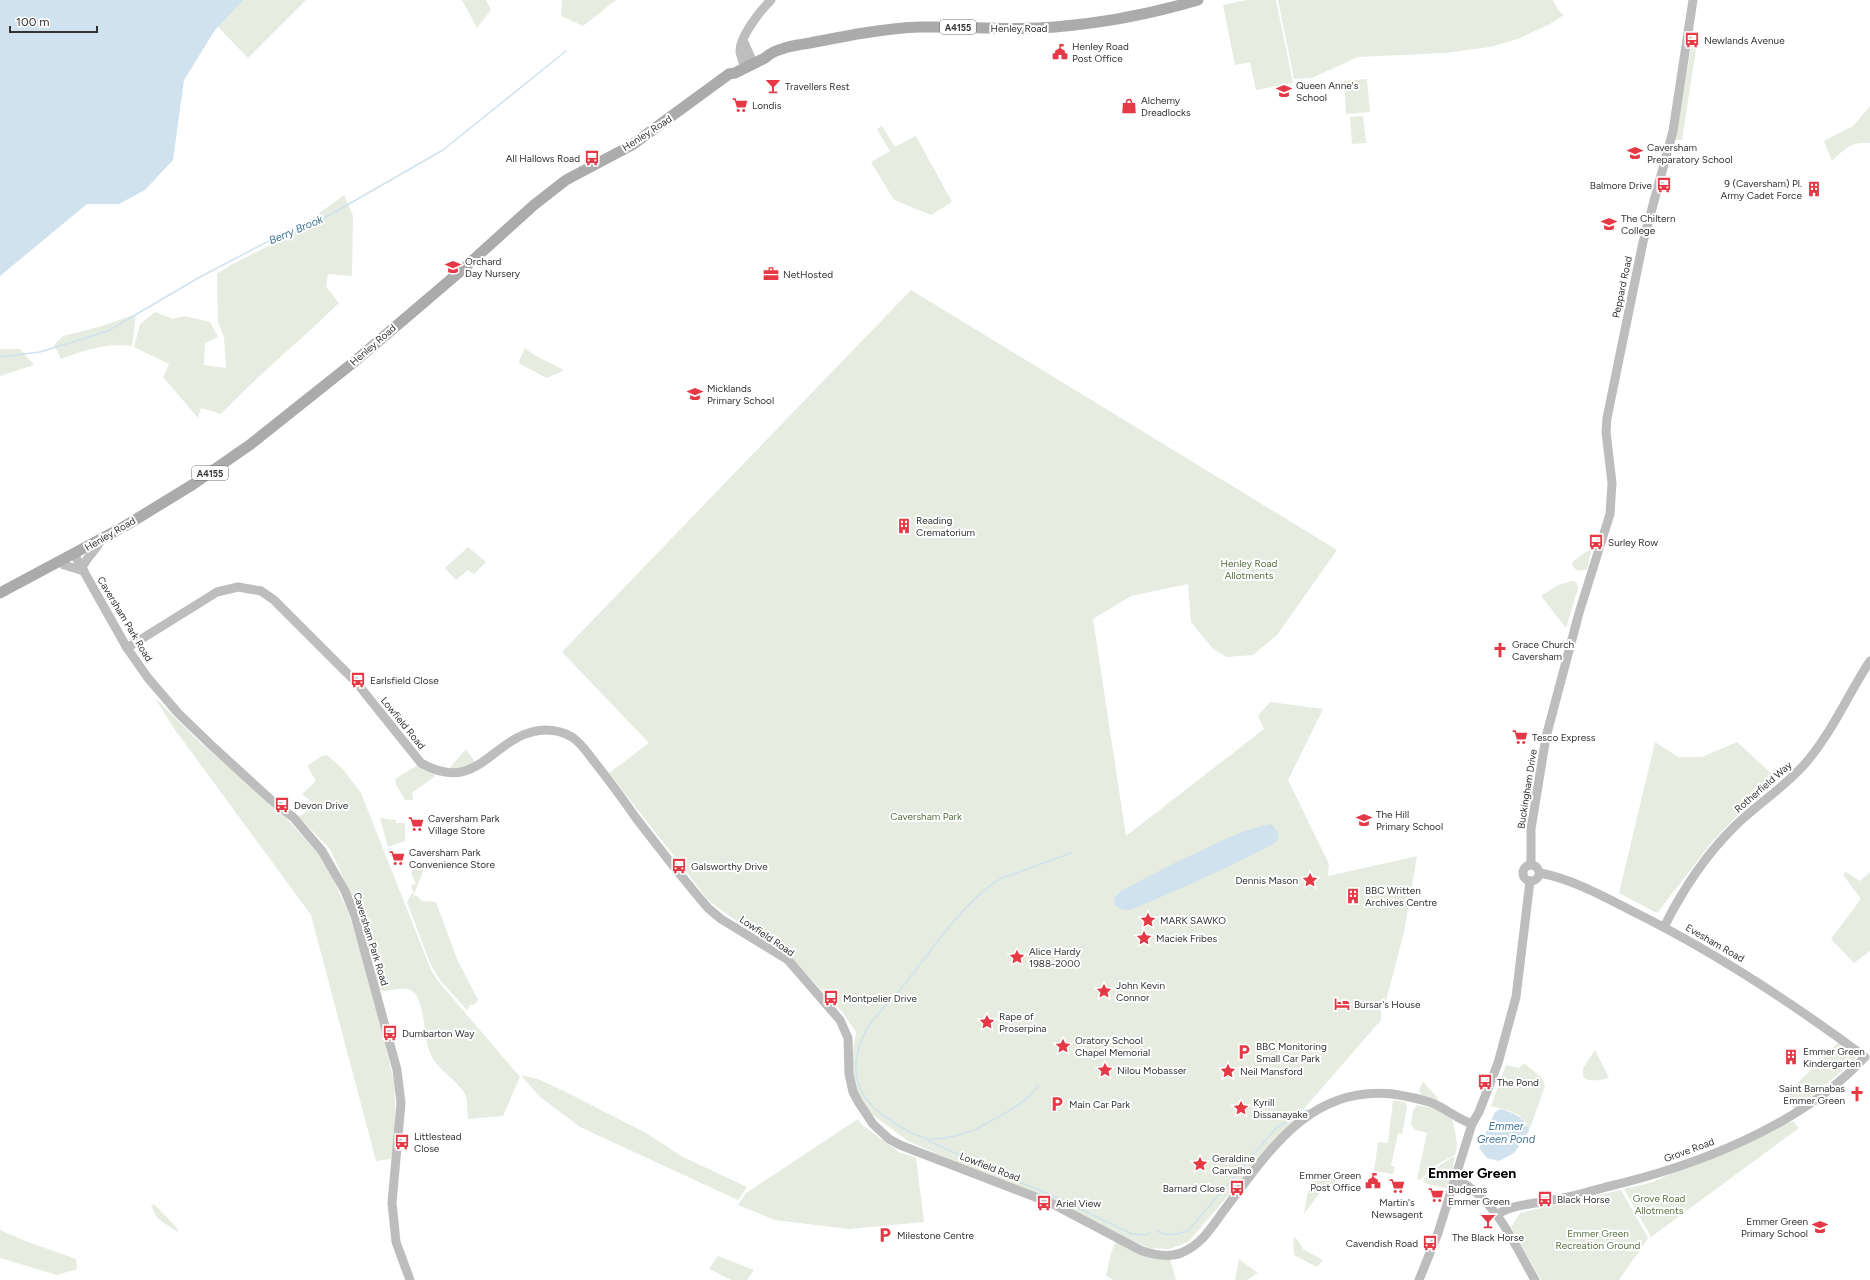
<svg xmlns="http://www.w3.org/2000/svg" width="1870" height="1280" viewBox="0 0 1870 1280" font-family="Figtree,sans-serif">
<rect width="100%" height="100%" fill="#fff"/>
<g fill="#e6ecdf">
<polygon points="244,0 306,0 248,58 218,27"/>
<polygon points="462,0 486,0 491,10 477,28"/>
<polygon points="562,0 616,0 583,26 561,16"/>
<polygon points="1247,0 1276,0 1293,83 1256,90 1250,62 1235,65 1223,5"/>
<polygon points="1278,0 1553,0 1558,10 1564,15 1550,24 1518,39 1490,47 1445,53 1358,57 1312,78 1294,79"/>
<polygon points="1698,36 1682,140 1675,140 1693,37"/>
<polygon points="1367,79 1370,112 1346,114 1344,81"/>
<path d="M1870,106V143C1853,140 1843,150 1832,161L1824,141L1853,126Z"/>
<polygon points="1363,116 1366,143 1352,144 1350,117"/>
<polygon points="882,126 895,147 916,136 952,202 931,215 894,200 871,162 890,151 877,129"/>
<path d="M344,195L353,216L352,276L328,274L326,287L339,303C300,341 258,375 221,414L201,408L198,418L163,377L169,364L134,347L140,324L155,312L173,319L185,316L210,322L218,337L205,343L204,365L226,368L224,337L218,322L217,274L231,265L288,236Z"/>
<polygon points="911,290 1337,550 1277,635 1253,655 1227,657 1213,649 1191,622 1188,584 1131,596 1093,619 1126,836 1264,729 1258,716 1270,702 1323,709 1288,780 1329,864 1328,876 1417,856 1404,932 1386,1001 1381,1006 1381,1020 1188,1242 1169,1249 1149,1248 908,1141 870,1113 855,1088 852,1058 856,1032 843,1013 786,952 746,928 709,901 609,773 649,743 562,652"/>
<path d="M136,314L132,346C105,343 85,350 61,359L54,345L63,336L102,326Z"/>
<polygon points="525,348 534,355 564,370 561,372 547,378 520,364 519,361"/>
<polygon points="0,349 20,349 34,365 0,376"/>
<polygon points="468,547 486,562 474,574 468,570 456,580 445,568"/>
<polygon points="1592,548 1587,569 1578,571 1573,567 1572,562"/>
<polygon points="1572,581 1576,582 1578,588 1566,628 1541,596 1558,585"/>
<polygon points="155,698 201,743 280,811 325,861 349,914 378,1012 394,1082 396,1127 391,1159 376,1161 311,915 173,727"/>
<polygon points="1655,742 1678,757 1702,757 1737,742 1774,776 1712,842 1657,913 1619,893"/>
<polygon points="466,749 478,766 446,772"/>
<path d="M327,755L342,768L361,793L431,970L438,981L520,1077L503,1116L468,1119C467,1112 468,1101 465,1094C457,1080 438,1070 431,1055C423,1040 426,1000 412,991C403,985 392,992 382,991L378,986L357,907L330,849L299,817L311,808L312,802L302,794L316,781L307,766L322,756Z"/>
<polygon points="421,763 437,770 434,777 412,793 413,800 405,800 396,784 395,779"/>
<polygon points="380,818 396,820 396,823 405,823 405,841 388,847"/>
<polygon points="426,864 414,894 411,885 416,884 411,873 413,870"/>
<polygon points="1846,872 1860,881 1870,872 1870,951 1854,963 1831,939 1861,899 1843,875"/>
<polygon points="413,892 414,896 416,895 422,901 436,902 457,959 478,1000 474,1005 470,1005 467,1010 440,980 430,963 407,902"/>
<polygon points="1838,1043 1856,1054 1855,1060 1795,1110 1783,1097"/>
<path d="M1595,1050L1609,1078C1600,1080 1591,1083 1583,1077V1068Z"/>
<path d="M1524,1063L1542,1078L1545,1086L1529,1131C1526,1113 1506,1110 1491,1106L1506,1065L1519,1068Z"/>
<polygon points="521,1075 538,1079 566,1092 646,1133 681,1156 747,1187 738,1200 580,1127 539,1096"/>
<polygon points="1423,1082 1438,1098 1438,1100 1421,1095 1419,1090"/>
<polygon points="1393,1100 1405,1102 1407,1108 1402,1134 1398,1133 1391,1166 1395,1167 1393,1174 1374,1171 1378,1142 1388,1143"/>
<path d="M1417,1105L1431,1108L1452,1119C1455,1130 1459,1144 1455,1155L1438,1164L1420,1180L1417,1179L1427,1133L1415,1130L1411,1124L1413,1111Z"/>
<polygon points="858,1119 861,1124 899,1152 916,1158 924,1222 849,1229 775,1220 738,1205 746,1193"/>
<polygon points="1793,1121 1799,1128 1651,1237 1624,1189 1650,1183"/>
<polygon points="1453,1157 1455,1158 1448,1189 1424,1183 1423,1179 1440,1165"/>
<polygon points="1314,1174 1342,1178 1319,1194 1304,1214 1307,1196"/>
<polygon points="1621,1190 1648,1238 1619,1280 1541,1280 1511,1227 1520,1213"/>
<polygon points="154,1204 177,1228 178,1232 158,1219 151,1206"/>
<polygon points="0,1230 28,1242 76,1259 77,1269 57,1275 0,1258"/>
<polygon points="1293,1237 1298,1240 1303,1249 1323,1260 1317,1267 1294,1255"/>
<polygon points="1117,1238 1169,1256 1176,1280 1114,1280 1106,1276 1111,1253"/>
<polygon points="718,1256 754,1270 747,1280 731,1280 709,1269"/>
<polygon points="1239,1259 1258,1273 1247,1280 1235,1280"/>
</g>
<g fill="#cfe2ee">
<polygon points="0,0 244,0 215,30 184,80 173,160 145,190 119,204 87,204 0,276"/>
<path d="M1271,824C1275,827 1282,836 1276,842C1268,849 1139,909 1128,910C1122,910 1119,908 1114,904L1115,897L1121,891C1149,876 1177,861 1207,848C1227,838 1249,828 1271,824Z"/>
<path d="M1501,1109C1513,1113 1526,1117 1529,1131L1514,1153L1499,1161L1487,1158L1479,1148L1495,1112Z"/>
</g>
<g fill="none" stroke-linecap="round" stroke-linejoin="round">
<g stroke="#cfe2ee" stroke-width="1.5">
<polyline points="0,357 40,352 108,331 198,278 284,233 321,220 443,150 566,51"/>
<path d="M975,1130C995,1118 1024,1106 1038,1086"/>
<path d="M972,1131C932,1143 925,1143 890,1120C871,1108 855,1090 856,1066C856,1053 862,1035 870,1024C880,1010 893,998 904,985C931,951 965,899 1002,878L1071,853"/>
<polyline points="927,1140 998,1173 1058,1198 1132,1234 1145,1235 1150,1233"/>
<path d="M1157,1231C1167,1237 1177,1234 1188,1231L1276,1128L1307,1110"/>
</g>
<g stroke="#bdbdbd" stroke-width="9">
<path d="M743,40L751,58L750,65L743,62C742,59 741,55 740,52C739,37 761,10 771,0"/>
<polyline points="74,554 127,648 148,678 178,713 210,744 269,798 294,818 322,851 345,891 355,916 397,1070 401,1103 392,1203 396,1242 410,1280"/>
<polyline points="59,561 64,565 84,571"/>
<path d="M82,568C87,556 96,551 101,540"/>
<path d="M127,648L217,592L238,587L261,591L274,600L356,682L421,763C481,797 493,731 546,730C554,730 565,733 572,737C580,742 587,752 593,760C608,779 622,798 636,818C659,848 683,879 708,908L721,919L788,960L840,1020L848,1038L849,1074L853,1092L859,1103L873,1124L889,1139L900,1145L1051,1203L1142,1251C1155,1255 1169,1258 1181,1253C1202,1245 1212,1226 1225,1209C1269,1151 1310,1085 1393,1094C1406,1096 1420,1099 1432,1103C1446,1109 1458,1119 1472,1124"/>
<circle cx="1531" cy="873" r="8"/>
<polyline points="1531,865 1531,829 1546,737 1579,613 1610,514 1612,483 1606,432 1607,418 1643,242 1673,131 1693,0"/>
<path d="M1664,927C1682,891 1705,856 1733,828C1755,806 1782,789 1803,766C1831,735 1847,696 1870,661"/>
<path d="M1456,1179C1496,1199 1513,1242 1535,1280"/>
<path d="M1498,1214C1514,1204 1534,1204 1553,1200C1571,1197 1588,1192 1606,1187C1696,1166 1801,1126 1865,1057C1791,1002 1715,952 1632,911C1603,896 1572,879 1540,873"/>
<polyline points="1419,1280 1438,1233 1472,1124 1479,1112 1498,1063 1516,997 1530,881"/>
</g>
<path stroke="#ababab" stroke-width="11" d="M0,593L125,526L192,485L251,444L354,362L463,269L534,205L566,180L632,145L729,74L735,73L765,58C775,48 797,45 810,43C845,36 886,28 921,27C966,26 1010,31 1055,27C1103,23 1151,14 1198,0"/>
</g>
<defs>
<symbol id="bus-bare" viewBox="-9 -9 18 18"><path d="M-5-6H5V4H4V6H2V4H-2V6H-4V4H-5ZM-3.5-4V0h7V-4ZM-3.5 1.2v1.5H-2V1.2ZM2 1.2v1.5H3.5V1.2Z" fill="#e63946" stroke="#fff" stroke-width="2.5" paint-order="stroke"/></symbol>
<symbol id="civic-bare" viewBox="-9 -9 18 18"><path d="M-.6-6.5H3V-4.5H.6V-3L4-1V1h2V6H-6V1h2V-1L-.6-3ZM-1.2 2.5V6h2.4V2.5Z" fill="#e63946" stroke="#fff" stroke-width="2.5" paint-order="stroke"/></symbol>
<symbol id="bar-bare" viewBox="-9 -9 18 18"><path d="M-6-5H6L.8 .8V4.5H3.5V6h-7V4.5H-.8V.8Z" fill="#e63946" stroke="#fff" stroke-width="2.5" paint-order="stroke"/></symbol>
<symbol id="school-bare" viewBox="-9 -9 18 18"><path d="M0-5L7-2L0 1L-7-2ZM-4 1L0 2.5L4 1V4Q0 6-4 4Z" fill="#e63946" stroke="#fff" stroke-width="2.5" paint-order="stroke"/></symbol>
<symbol id="supermarket-bare" viewBox="-9 -9 18 18"><path d="M-6-5.5h2.5l.6 2H6L4.5 2H-2.5L-4.4-4H-6ZM-1.5 3.2a1.3 1.3 0 1 0 .1 0ZM3 3.2a1.3 1.3 0 1 0 .1 0Z" fill="#e63946" stroke="#fff" stroke-width="2.5" paint-order="stroke"/></symbol>
<symbol id="shop-bare" viewBox="-9 -9 18 18"><path d="M-5-2.5h2.3a2.7 3.5 0 0 1 5.4 0H5L5.5 6h-11ZM-1.5-2.5h3a1.5 2.3 0 0 0-3 0Z" fill="#e63946" stroke="#fff" stroke-width="2.5" paint-order="stroke"/></symbol>
<symbol id="building-bare" viewBox="-9 -9 18 18"><path d="M-4-6H4V6H1V3H-1V6H-4ZM-2.5-4.3h1.7v1.8h-1.7ZM.8-4.3h1.7v1.8H.8ZM-2.5-1h1.7V.8h-1.7ZM.8-1h1.7V.8H.8Z" fill="#e63946" stroke="#fff" stroke-width="2.5" paint-order="stroke"/></symbol>
<symbol id="university-bare" viewBox="-9 -9 18 18"><path d="M0-5L7-2L0 1L-7-2ZM-4 1L0 2.5L4 1V4Q0 6-4 4Z" fill="#e63946" stroke="#fff" stroke-width="2.5" paint-order="stroke"/></symbol>
<symbol id="office-bare" viewBox="-9 -9 18 18"><path d="M-6-3h4V-5.5h4V-3h4V5H-6ZM-1-4.5V-3h2v-1.5ZM-6 0V1H6V0Z" fill="#e63946" stroke="#fff" stroke-width="2.5" paint-order="stroke"/></symbol>
<symbol id="church-bare" viewBox="-9 -9 18 18"><path d="M-1.2-6h2.4v3.5h3.3v2.4h-3.3V6h-2.4V-.1h-3.3v-2.4h3.3Z" fill="#e63946" stroke="#fff" stroke-width="2.5" paint-order="stroke"/></symbol>
<symbol id="sight-bare" viewBox="-9 -9 18 18"><path d="M0-6L1.8-2.2L6-1.7L2.9 1.2L3.7 5.4L0 3.3L-3.7 5.4L-2.9 1.2L-6-1.7L-1.8-2.2Z" fill="#e63946" stroke="#fff" stroke-width="2.5" paint-order="stroke"/></symbol>
<symbol id="hotel-bare" viewBox="-9 -9 18 18"><path d="M-6-4.5h1.5V1H6V5H4.5V3h-9V5H-6ZM-4 0a1.8 1.8 0 1 1 3.6 0ZM.5 0V-2.5h3Q6-2.5 6 0Z" fill="#e63946" stroke="#fff" stroke-width="2.5" paint-order="stroke"/></symbol>
<symbol id="parking-bare" viewBox="-9 -9 18 18"><path d="M-3.5-5.5H1a3.5 3.5 0 0 1 0 7H-1V5.5H-3.5ZM-1-3.4V-.6H.8a1.4 1.4 0 0 0 0-2.8Z" fill="#e63946" stroke="#fff" stroke-width="2.5" paint-order="stroke"/></symbol>
</defs>
<g fill-rule="evenodd">
<use href="#bus-bare" x="1681" y="29" width="22" height="22"/>
<use href="#civic-bare" x="1049" y="41" width="22" height="22"/>
<use href="#bar-bare" x="762" y="75" width="22" height="22"/>
<use href="#school-bare" x="1273" y="80" width="22" height="22"/>
<use href="#supermarket-bare" x="729" y="94" width="22" height="22"/>
<use href="#shop-bare" x="1118" y="95" width="22" height="22"/>
<use href="#school-bare" x="1624" y="142" width="22" height="22"/>
<use href="#bus-bare" x="581" y="147" width="22" height="22"/>
<use href="#bus-bare" x="1653" y="174" width="22" height="22"/>
<use href="#building-bare" x="1803" y="178" width="22" height="22"/>
<use href="#university-bare" x="1598" y="213" width="22" height="22"/>
<use href="#school-bare" x="442" y="256" width="22" height="22"/>
<use href="#office-bare" x="760" y="263" width="22" height="22"/>
<use href="#school-bare" x="684" y="383" width="22" height="22"/>
<use href="#building-bare" x="893" y="515" width="22" height="22"/>
<use href="#bus-bare" x="1585" y="531" width="22" height="22"/>
<use href="#church-bare" x="1489" y="639" width="22" height="22"/>
<use href="#bus-bare" x="347" y="669" width="22" height="22"/>
<use href="#supermarket-bare" x="1509" y="726" width="22" height="22"/>
<use href="#bus-bare" x="271" y="794" width="22" height="22"/>
<use href="#school-bare" x="1353" y="809" width="22" height="22"/>
<use href="#supermarket-bare" x="405" y="813" width="22" height="22"/>
<use href="#supermarket-bare" x="386" y="847" width="22" height="22"/>
<use href="#bus-bare" x="668" y="855" width="22" height="22"/>
<use href="#sight-bare" x="1299" y="869" width="22" height="22"/>
<use href="#building-bare" x="1342" y="885" width="22" height="22"/>
<use href="#sight-bare" x="1137" y="909" width="22" height="22"/>
<use href="#sight-bare" x="1133" y="927" width="22" height="22"/>
<use href="#sight-bare" x="1006" y="946" width="22" height="22"/>
<use href="#sight-bare" x="1093" y="980" width="22" height="22"/>
<use href="#bus-bare" x="820" y="987" width="22" height="22"/>
<use href="#hotel-bare" x="1331" y="993" width="22" height="22"/>
<use href="#sight-bare" x="976" y="1011" width="22" height="22"/>
<use href="#bus-bare" x="379" y="1022" width="22" height="22"/>
<use href="#sight-bare" x="1052" y="1035" width="22" height="22"/>
<use href="#parking-bare" x="1233" y="1041" width="22" height="22"/>
<use href="#building-bare" x="1780" y="1046" width="22" height="22"/>
<use href="#sight-bare" x="1094" y="1059" width="22" height="22"/>
<use href="#sight-bare" x="1217" y="1060" width="22" height="22"/>
<use href="#bus-bare" x="1474" y="1071" width="22" height="22"/>
<use href="#church-bare" x="1846" y="1083" width="22" height="22"/>
<use href="#parking-bare" x="1046" y="1093" width="22" height="22"/>
<use href="#sight-bare" x="1230" y="1097" width="22" height="22"/>
<use href="#bus-bare" x="391" y="1131" width="22" height="22"/>
<use href="#sight-bare" x="1189" y="1153" width="22" height="22"/>
<use href="#civic-bare" x="1362" y="1170" width="22" height="22"/>
<use href="#supermarket-bare" x="1386" y="1175" width="22" height="22"/>
<use href="#bus-bare" x="1226" y="1177" width="22" height="22"/>
<use href="#supermarket-bare" x="1425" y="1184" width="22" height="22"/>
<use href="#bus-bare" x="1534" y="1188" width="22" height="22"/>
<use href="#bus-bare" x="1033" y="1192" width="22" height="22"/>
<use href="#bar-bare" x="1477" y="1210" width="22" height="22"/>
<use href="#school-bare" x="1809" y="1216" width="22" height="22"/>
<use href="#parking-bare" x="874" y="1224" width="22" height="22"/>
<use href="#bus-bare" x="1419" y="1232" width="22" height="22"/>
</g>
<g text-anchor="middle" dominant-baseline="central" stroke-width="4" stroke-linejoin="round" paint-order="stroke">
<g fill="#fff" stroke="#707070" stroke-width="1">
<rect x="940" y="20" width="36" height="14" rx="3"/>
<rect x="192" y="466" width="36" height="14" rx="3"/>
</g>
<g font-size="9" font-weight="bold" fill="#333">
<text x="958" y="27">A4155</text>
<text x="210" y="473">A4155</text>
</g>
<g font-size="10" fill="#333" stroke="#fff">
<text x="1019" y="28">Henley Road</text>
<text transform="translate(647 133) rotate(-33)">Henley Road</text>
<text transform="translate(1622 287) rotate(-78)">Peppard Road</text>
<text transform="translate(373 345) rotate(-41)">Henley Road</text>
<text transform="translate(110 534) rotate(-30)">Henley Road</text>
<text transform="translate(125 619) rotate(59)">Caversham Park Road</text>
<text transform="translate(403 723) rotate(51)">Lowfield Road</text>
<text transform="translate(1763 787) rotate(-41)">Rotherfield Way</text>
<text transform="translate(1527 789) rotate(-81)">Buckingham Drive</text>
<text transform="translate(767 936) rotate(34)">Lowfield Road</text>
<text transform="translate(371 939) rotate(73)">Caversham Park Road</text>
<text transform="translate(1715 943) rotate(30)">Evesham Road</text>
<text transform="translate(1689 1150) rotate(-20)">Grove Road</text>
<text transform="translate(990 1167) rotate(21)">Lowfield Road</text>
</g>
<g font-size="10" fill="#333" stroke="#fff" text-anchor="start">
<text x="1704" y="40">Newlands Avenue</text>
<text x="1072" y="46">Henley Road<tspan x="1072" dy="12">Post Office</tspan></text>
<text x="1296" y="85">Queen Anne's<tspan x="1296" dy="12">School</tspan></text>
<text x="785" y="86">Travellers Rest</text>
<text x="1141" y="100">Alchemy<tspan x="1141" dy="12">Dreadlocks</tspan></text>
<text x="752" y="105">Londis</text>
<text x="1647" y="147">Caversham<tspan x="1647" dy="12">Preparatory School</tspan></text>
<text x="580" y="158" text-anchor="end">All Hallows Road</text>
<text x="1802" y="183" text-anchor="end">9 (Caversham) Pl.<tspan x="1802" dy="12">Army Cadet Force</tspan></text>
<text x="1652" y="185" text-anchor="end">Balmore Drive</text>
<text x="1621" y="218">The Chiltern<tspan x="1621" dy="12">College</tspan></text>
<text x="465" y="261">Orchard<tspan x="465" dy="12">Day Nursery</tspan></text>
<text x="783" y="274">NetHosted</text>
<text x="707" y="388">Micklands<tspan x="707" dy="12">Primary School</tspan></text>
<text x="916" y="520">Reading<tspan x="916" dy="12">Crematorium</tspan></text>
<text x="1608" y="542">Surley Row</text>
<text x="1512" y="644">Grace Church<tspan x="1512" dy="12">Caversham</tspan></text>
<text x="370" y="680">Earlsfield Close</text>
<text x="1532" y="737">Tesco Express</text>
<text x="294" y="805">Devon Drive</text>
<text x="1376" y="814">The Hill<tspan x="1376" dy="12">Primary School</tspan></text>
<text x="428" y="818">Caversham Park<tspan x="428" dy="12">Village Store</tspan></text>
<text x="409" y="852">Caversham Park<tspan x="409" dy="12">Convenience Store</tspan></text>
<text x="691" y="866">Galsworthy Drive</text>
<text x="1298" y="880" text-anchor="end">Dennis Mason</text>
<text x="1365" y="890">BBC Written<tspan x="1365" dy="12">Archives Centre</tspan></text>
<text x="1160" y="920">MARK SAWKO</text>
<text x="1156" y="938">Maciek Fribes</text>
<text x="1029" y="951">Alice Hardy<tspan x="1029" dy="12">1988-2000</tspan></text>
<text x="1116" y="985">John Kevin<tspan x="1116" dy="12">Connor</tspan></text>
<text x="843" y="998">Montpelier Drive</text>
<text x="1354" y="1004">Bursar's House</text>
<text x="999" y="1016">Rape of<tspan x="999" dy="12">Proserpina</tspan></text>
<text x="402" y="1033">Dumbarton Way</text>
<text x="1075" y="1040">Oratory School<tspan x="1075" dy="12">Chapel Memorial</tspan></text>
<text x="1256" y="1046">BBC Monitoring<tspan x="1256" dy="12">Small Car Park</tspan></text>
<text x="1803" y="1051">Emmer Green<tspan x="1803" dy="12">Kindergarten</tspan></text>
<text x="1117" y="1070">Nilou Mobasser</text>
<text x="1240" y="1071">Neil Mansford</text>
<text x="1497" y="1082">The Pond</text>
<text x="1845" y="1088" text-anchor="end">Saint Barnabas<tspan x="1845" dy="12">Emmer Green</tspan></text>
<text x="1253" y="1102">Kyrill<tspan x="1253" dy="12">Dissanayake</tspan></text>
<text x="1069" y="1104">Main Car Park</text>
<text x="414" y="1136">Littlestead<tspan x="414" dy="12">Close</tspan></text>
<text x="1212" y="1158">Geraldine<tspan x="1212" dy="12">Carvalho</tspan></text>
<text x="1361" y="1175" text-anchor="end">Emmer Green<tspan x="1361" dy="12">Post Office</tspan></text>
<text x="1225" y="1188" text-anchor="end">Barnard Close</text>
<text x="1448" y="1189">Budgens<tspan x="1448" dy="12">Emmer Green</tspan></text>
<text x="1557" y="1199">Black Horse</text>
<text x="1397" y="1202" text-anchor="middle">Martin's<tspan x="1397" dy="12">Newsagent</tspan></text>
<text x="1056" y="1203">Ariel View</text>
<text x="1808" y="1221" text-anchor="end">Emmer Green<tspan x="1808" dy="12">Primary School</tspan></text>
<text x="897" y="1235">Milestone Centre</text>
<text x="1488" y="1237" text-anchor="middle">The Black Horse</text>
<text x="1418" y="1243" text-anchor="end">Cavendish Road</text>
</g>
<g font-size="10" fill="#56703f" stroke="#fff">
<text x="1249" y="563">Henley Road<tspan x="1249" dy="12">Allotments</tspan></text>
<text x="926" y="816">Caversham Park</text>
<text x="1659" y="1198">Grove Road<tspan x="1659" dy="12">Allotments</tspan></text>
<text x="1598" y="1233">Emmer Green<tspan x="1598" dy="12">Recreation Ground</tspan></text>
</g>
<g font-size="11" font-style="italic" fill="#3f7597" stroke="#fff">
<text transform="translate(296 230) rotate(-23)">Berry Brook</text>
<text x="1506" y="1126">Emmer<tspan x="1506" dy="13">Green Pond</tspan></text>
</g>
<g font-size="14" font-weight="bold" fill="#000" stroke="#fff">
<text x="1472" y="1173">Emmer Green</text>
</g>
</g>
<path d="M10 26v6h87v-6" fill="none" stroke="#333333" stroke-width="2"/>
<text x="16" y="26" font-size="12" fill="#333333" stroke="#ffffff" stroke-width="3" paint-order="stroke">100 m</text>
</svg>
